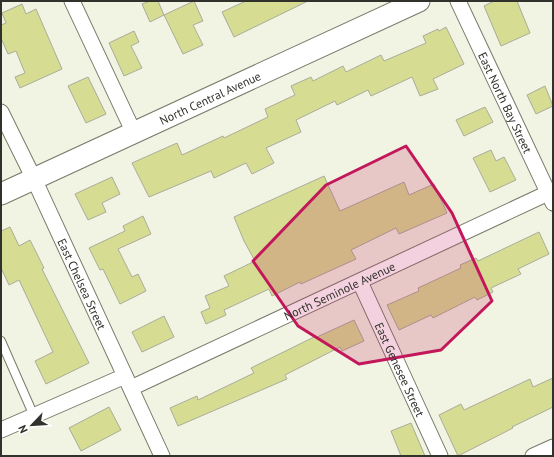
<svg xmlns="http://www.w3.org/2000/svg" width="554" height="457" viewBox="0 0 554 457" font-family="'PT Sans',sans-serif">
<rect width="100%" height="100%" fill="#f1f4e2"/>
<g fill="#d6dc92" stroke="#aaac9b">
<polygon points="150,1 158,1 164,15 150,22 142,4"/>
<polygon points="194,1 203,21 193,25 203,45 183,54 164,15"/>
<polygon points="246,1 308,1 234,37 222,12"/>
<polygon points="494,1 517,1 530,33 501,46 484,6"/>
<polygon points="22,4 26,14 36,9 62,69 20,88 15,77 25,73 16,51 8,54 1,38 1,25 6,23 2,13"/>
<polygon points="446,27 464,64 433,79 438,89 420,96 412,77 371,96 368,90 337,105 335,101 296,120 301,132 266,148 274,163 252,174 246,163 214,178 211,171 149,197 132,163 177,143 182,155 223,136 224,138 268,117 265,109 295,95 291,86 311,77 313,81 343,66 346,72 381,55 384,61 426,43 423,36 438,29 439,31"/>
<polygon points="134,31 139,42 131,46 142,68 124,76 109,43"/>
<polygon points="88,77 106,114 86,123 68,86"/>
<polygon points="545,86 553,106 536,114 527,95"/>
<polygon points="485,107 493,122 464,136 456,120"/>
<polygon points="491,150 496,161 504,157 516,180 490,192 473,158"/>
<polygon points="324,176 340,211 404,182 409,195 434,184 447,213 399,234 396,228 351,250 356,259 301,284 300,282 272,296 269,289 224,310 226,315 206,324 201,312 210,308 205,296 229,286 224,276 255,261 244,241 234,217"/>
<polygon points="112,177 120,194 102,203 106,212 88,220 75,194"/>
<polygon points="143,216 151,234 118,249 132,277 138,274 146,291 120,304 103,269 100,270 89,248 125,231 123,226"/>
<polygon points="10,227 19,246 30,240 44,268 42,269 89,363 46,384 35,361 53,352 19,280 9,285 1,268 1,231"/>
<polygon points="539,232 549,254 518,269 521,274 491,288 493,292 477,300 475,297 433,318 431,315 399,330 387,305 419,291 418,288 461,268 460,265 476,258 478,261"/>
<polygon points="164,316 174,337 142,352 132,332"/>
<polygon points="354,320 364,341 342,351 340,347 285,375 287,379 178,426 170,408 197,396 198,400 254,373 251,368 316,336 317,337"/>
<polygon points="553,378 553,407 512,427 513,428 458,456 439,415 461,404 464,410 530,379 533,387"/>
<polygon points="109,407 121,430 81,451 69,428"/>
<polygon points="411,423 425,456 401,456 391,431"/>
</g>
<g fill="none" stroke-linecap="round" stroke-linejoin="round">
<defs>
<polyline id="lane" points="1,341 34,416"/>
<g id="street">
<polyline points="72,1 134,133"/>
<path id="s1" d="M458,1L553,203"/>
<path id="s2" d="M1,112L34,179L162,456"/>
<path id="s3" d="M360,282L440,456"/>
<path id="s4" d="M131,388L548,193"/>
<polyline points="1,430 125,376"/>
<polyline points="533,456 553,447"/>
</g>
<g id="secondary">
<path id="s5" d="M1,194L419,1"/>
</g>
</defs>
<use href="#lane" stroke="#787a6a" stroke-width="10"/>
<use href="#street" stroke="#787a6a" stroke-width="17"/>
<use href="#secondary" stroke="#787a6a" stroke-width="23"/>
<use href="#lane" stroke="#fff" stroke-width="8"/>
<use href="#street" stroke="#fff" stroke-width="15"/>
<use href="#secondary" stroke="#fff" stroke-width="21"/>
</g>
<path fill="#c2185b" fill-opacity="0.2" stroke="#c2185b" stroke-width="3" stroke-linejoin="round" d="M406,146L452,213L492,301L441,350L359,364L298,326L253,261L326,185Z"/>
<g text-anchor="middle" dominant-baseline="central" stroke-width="4" stroke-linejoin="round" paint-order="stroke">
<g font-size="12" fill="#32322c" stroke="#fff">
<text stroke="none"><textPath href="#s5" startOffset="230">North Central Avenue</textPath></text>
<text stroke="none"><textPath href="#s1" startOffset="112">East North Bay Street</textPath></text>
<text stroke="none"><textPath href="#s2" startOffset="190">East Chelsea Street</textPath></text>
<text stroke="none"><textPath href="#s4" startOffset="230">North Seminole Avenue</textPath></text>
<text stroke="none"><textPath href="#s3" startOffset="96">East Genesee Street</textPath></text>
</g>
</g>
<rect width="554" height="457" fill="none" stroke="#32322c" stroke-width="4"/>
<g transform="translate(32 425) rotate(245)" stroke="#ffffff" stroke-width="3" paint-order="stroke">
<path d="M0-3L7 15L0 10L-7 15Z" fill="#32322c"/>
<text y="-6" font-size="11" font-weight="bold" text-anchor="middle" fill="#32322c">N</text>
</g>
</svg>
